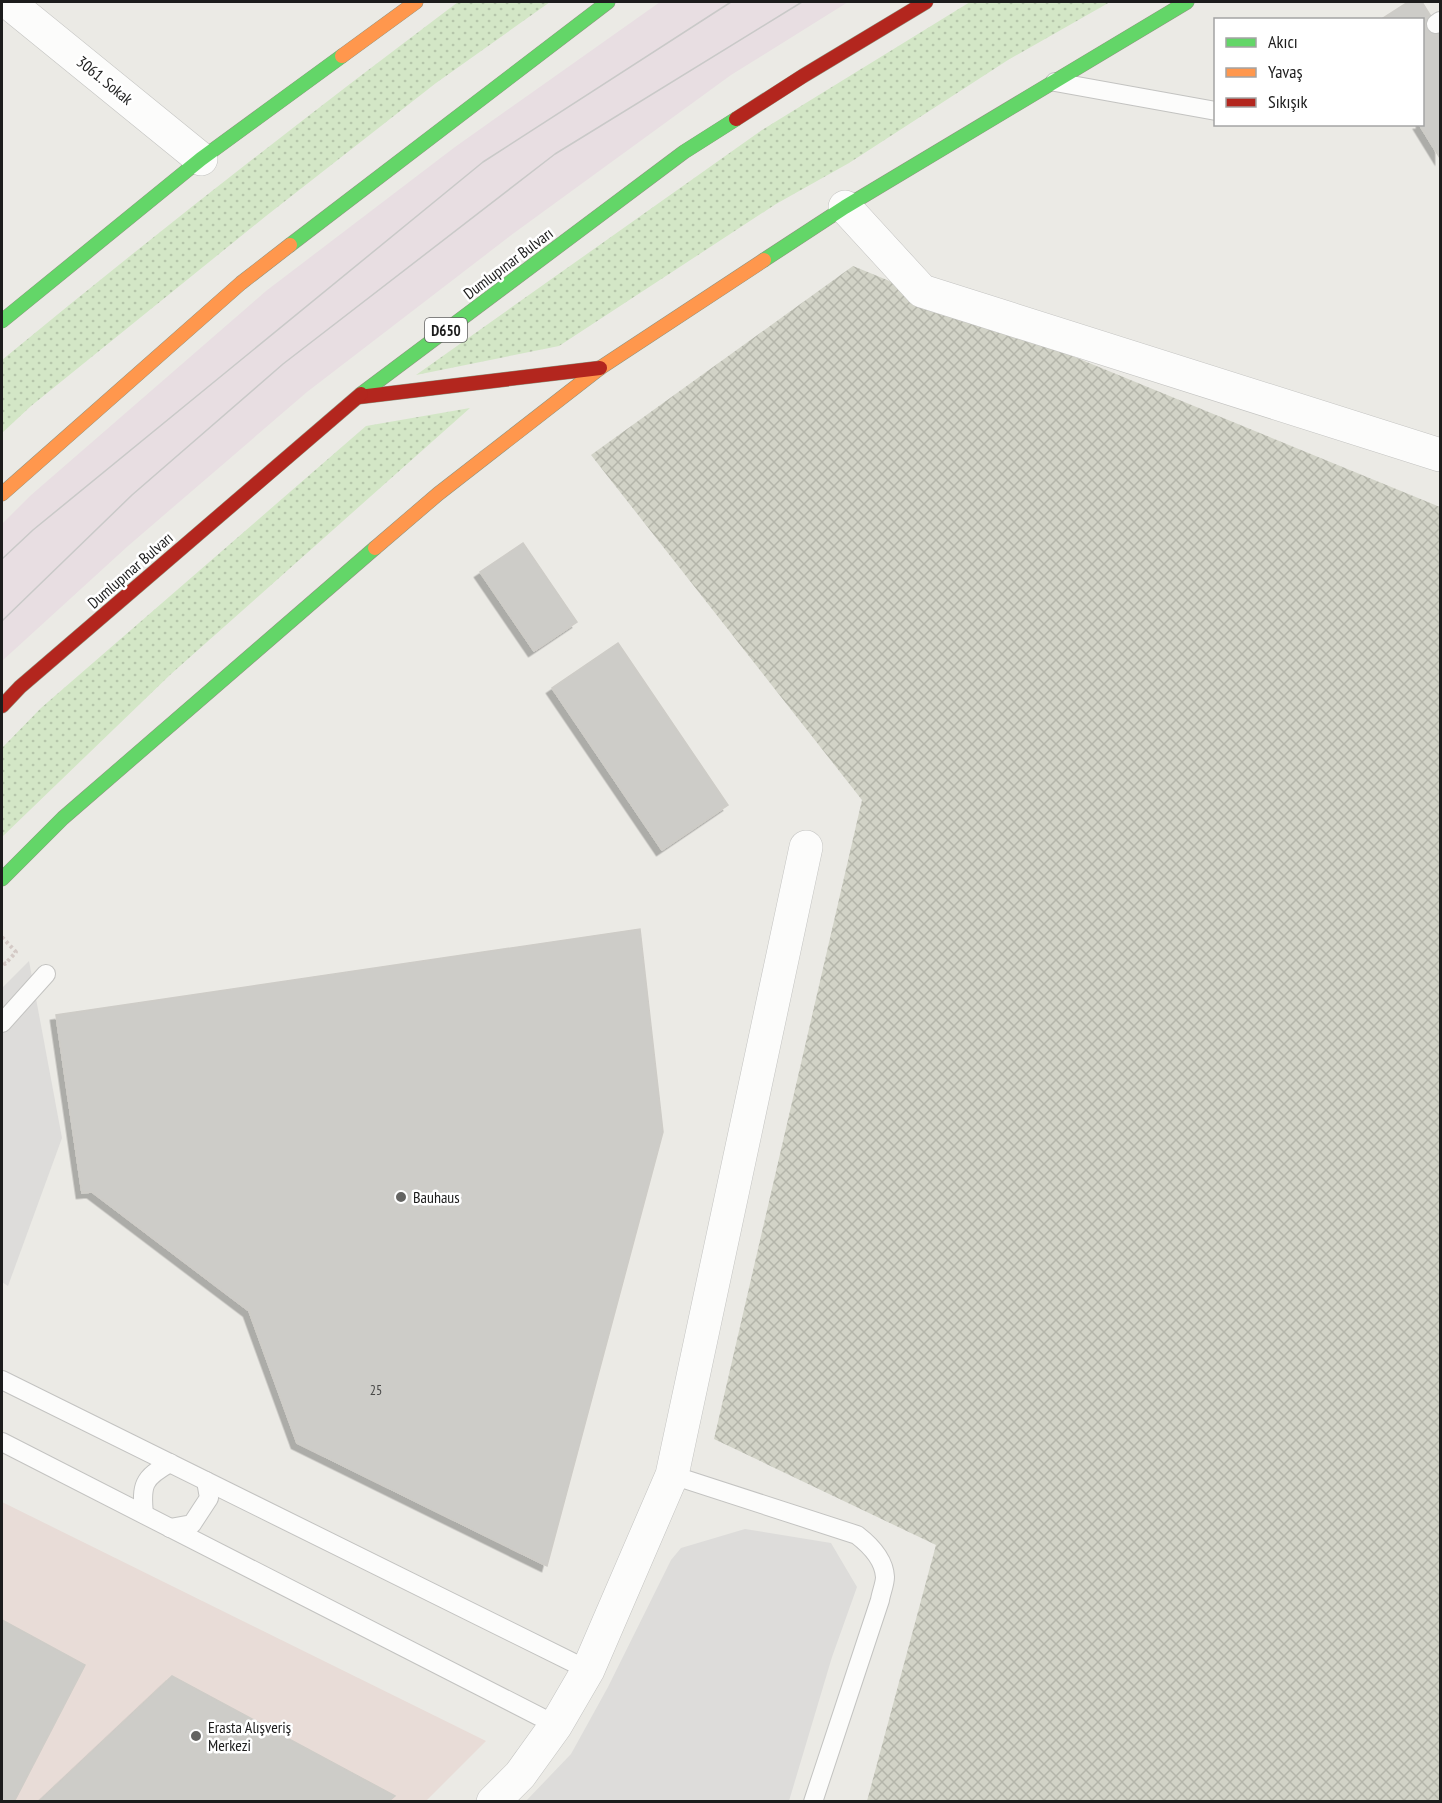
<svg xmlns="http://www.w3.org/2000/svg" width="1442" height="1803" viewBox="0 0 1442 1803" font-family="'PT Sans Narrow',sans-serif">
<defs>
<pattern id="construction-cross-hatch" width="8" height="8" patternUnits="userSpaceOnUse" patternTransform="scale(1.5)"><rect width="8" height="8" fill="#d2d3c7"/><path d="M0 0l8 8M0 8l8-8" fill="none" stroke="#b4b5aa"/></pattern>
<pattern id="grass-dots" width="8" height="8" patternUnits="userSpaceOnUse" patternTransform="scale(1.5)"><rect width="8" height="8" fill="#d3e6c6"/><path d="M2 2h.1M6 6h.1" fill="none" stroke="#b5c5aa" stroke-width="1.8" stroke-linecap="round"/></pattern>
<filter id="shadow"><feDropShadow dx="-5.5" dy="5.5" stdDeviation="0" flood-color="#0004"/></filter>
</defs>
<rect width="100%" height="100%" fill="#ebeae5"/>
<polygon fill="#e8dcd7" points="2,1502 486,1741 426,1801 2,1801"/>
<polygon fill="#e8dee2" points="660,2 848,2 731,75 514,233 307,392 128,546 2,661 2,524 30,496 266,291 455,147"/>
<polygon fill="url(#construction-cross-hatch)" points="853,266 1440,507 1440,1801 867,1801 936,1545 714,1439 862,800 591,455"/>
<g fill="url(#grass-dots)">
<path d="M458,2H550L436,83L266,216L31,406L2,433V360C151,237 304,118 458,2Z"/>
<polygon points="970,2 1110,2 1008,60 849,163 776,204 559,346 416,375 762,130"/>
<polygon points="470,408 171,674 2,837 2,748 41,708 366,426"/>
</g>
<g fill="#dddcda">
<polygon points="29,961 62,1138 8,1286 2,1282 2,988"/>
<polygon points="745,1529 831,1543 857,1587 832,1657 789,1801 526,1801 571,1754 608,1687 671,1560 681,1548"/>
</g>
<g fill="#cdccc8" stroke="#ceccc7" stroke-width="1.5" filter="url(#shadow)">
<polygon points="1408,2 1422,2 1440,31 1440,158 1419,124 1422,124 1422,20 1380,20"/>
<polygon points="523,543 577,622 534,651 480,572"/>
<polygon points="618,643 728,805 662,850 552,688"/>
<polygon points="640,929 663,1132 547,1566 297,1443 249,1311 92,1192 82,1193 56,1015"/>
<polygon points="2,1620 85,1665 14,1802 2,1802"/>
<polygon points="172,1676 395,1796 388,1802 38,1802"/>
</g>
<g fill="none" stroke-linecap="round" stroke-linejoin="round">
<defs>
<g id="lane">
<polyline points="1436,24 1440,21"/>
<polyline points="1055,82 1216,111"/>
<polyline points="2,1023 46,974"/>
<polyline points="2,1380 588,1670"/>
<polyline points="2,1442 556,1725"/>
<path d="M672,1475L857,1535C870,1545 884,1559 885,1577C885,1584 881,1593 880,1600L813,1802"/>
<path d="M144,1514C141,1485 143,1478 170,1463"/>
<polyline points="170,1528 192,1524 209,1498 206,1481"/>
</g>
<g id="street">
<polyline points="8,2 201,159"/>
<polyline points="845,207 922,291 1440,455"/>
<polyline points="493,1802 520,1775 556,1725 588,1670 672,1475 806,847"/>
</g>
<g id="fast">
<polyline points="290,245 608,2"/>
<polyline points="764,260 845,207 1187,2"/>
<polyline points="2,321 201,159 342,56"/>
<polyline points="361,394 684,152 736,119"/>
<polyline points="2,879 63,818 375,548"/>
</g>
<g id="slow">
<polyline points="342,56 416,2"/>
<polyline points="2,494 241,283 290,245"/>
<polyline points="375,548 438,494 600,368 764,260"/>
</g>
<g id="jam">
<polyline points="736,119 803,76 926,2"/>
<polyline points="359,397 600,368"/>
<polyline points="2,706 20,687 361,394"/>
</g>
</defs>
<use href="#lane" stroke="#c3c3c1" stroke-width="20"/>
<use href="#street" stroke="#c3c3c1" stroke-width="34"/>
<use href="#fast" stroke="#8f937f" stroke-width="15"/>
<use href="#slow" stroke="#8f937f" stroke-width="15"/>
<use href="#jam" stroke="#8f937f" stroke-width="15"/>
<polyline stroke="#d4cac6" stroke-width="4" stroke-dasharray="3 3" stroke-linecap="butt" points="2,937 16,952 5,964 2,960"/>
<use href="#lane" stroke="#fcfcfb" stroke-width="18"/>
<use href="#street" stroke="#fcfcfb" stroke-width="33"/>
<use href="#fast" stroke="#63d668" stroke-width="14"/>
<use href="#slow" stroke="#ff974d" stroke-width="14"/>
<use href="#jam" stroke="#b3261e" stroke-width="14"/>
<g stroke="#c9c9c8" stroke-width="1.5">
<polyline points="2,559 33,530 483,162 731,2"/>
<polyline points="2,621 132,495 283,364 555,154 802,2"/>
</g>
</g>
<g fill="#646462" stroke="#fff" stroke-width="2">
<circle cx="401" cy="1197" r="6"/>
<circle cx="196" cy="1736" r="6"/>
</g>
<g text-anchor="middle" dominant-baseline="central" stroke-width="5" stroke-linejoin="round" paint-order="stroke">
<g font-size="14" fill="#484847">
<text x="376" y="1390">25</text>
</g>
<rect fill="#fff" stroke="#606060" stroke-width="1.5" x="425" y="318" width="42" height="24" rx="4.5"/>
<g font-size="15" font-weight="bold" fill="#1c1c1c">
<text x="446" y="330">D650</text>
</g>
<g font-size="16" fill="#1c1c1c" stroke="#fff">
<text transform="translate(105 80) rotate(39)">3061. Sokak</text>
<text transform="translate(508 263) rotate(-37)">Dumlupınar Bulvarı</text>
<text transform="translate(130 570) rotate(-41)">Dumlupınar Bulvarı</text>
</g>
<g font-size="16" fill="#1c1c1c" stroke="#fff" text-anchor="start">
<text x="413" y="1197">Bauhaus</text>
<text x="208" y="1727">Erasta Alışveriş<tspan x="208" dy="18">Merkezi</tspan></text>
</g>
</g>
<rect width="1442" height="1803" fill="none" stroke="#1c1c1c" stroke-width="6"/>
<rect x="1214" y="18" width="210" height="108" fill="#ffffff" stroke="#a4a4a4" stroke-width="1.5"/>
<rect x="1226" y="38" width="30" height="9" fill="#63d668" stroke="#a4a4a4" stroke-width="1.5"/>
<text x="1268" y="48" font-size="18" fill="#1c1c1c">Akıcı</text>
<rect x="1226" y="68" width="30" height="9" fill="#ff974d" stroke="#a4a4a4" stroke-width="1.5"/>
<text x="1268" y="78" font-size="18" fill="#1c1c1c">Yavaş</text>
<rect x="1226" y="98" width="30" height="9" fill="#b3261e" stroke="#a4a4a4" stroke-width="1.5"/>
<text x="1268" y="108" font-size="18" fill="#1c1c1c">Sıkışık</text>
</svg>
